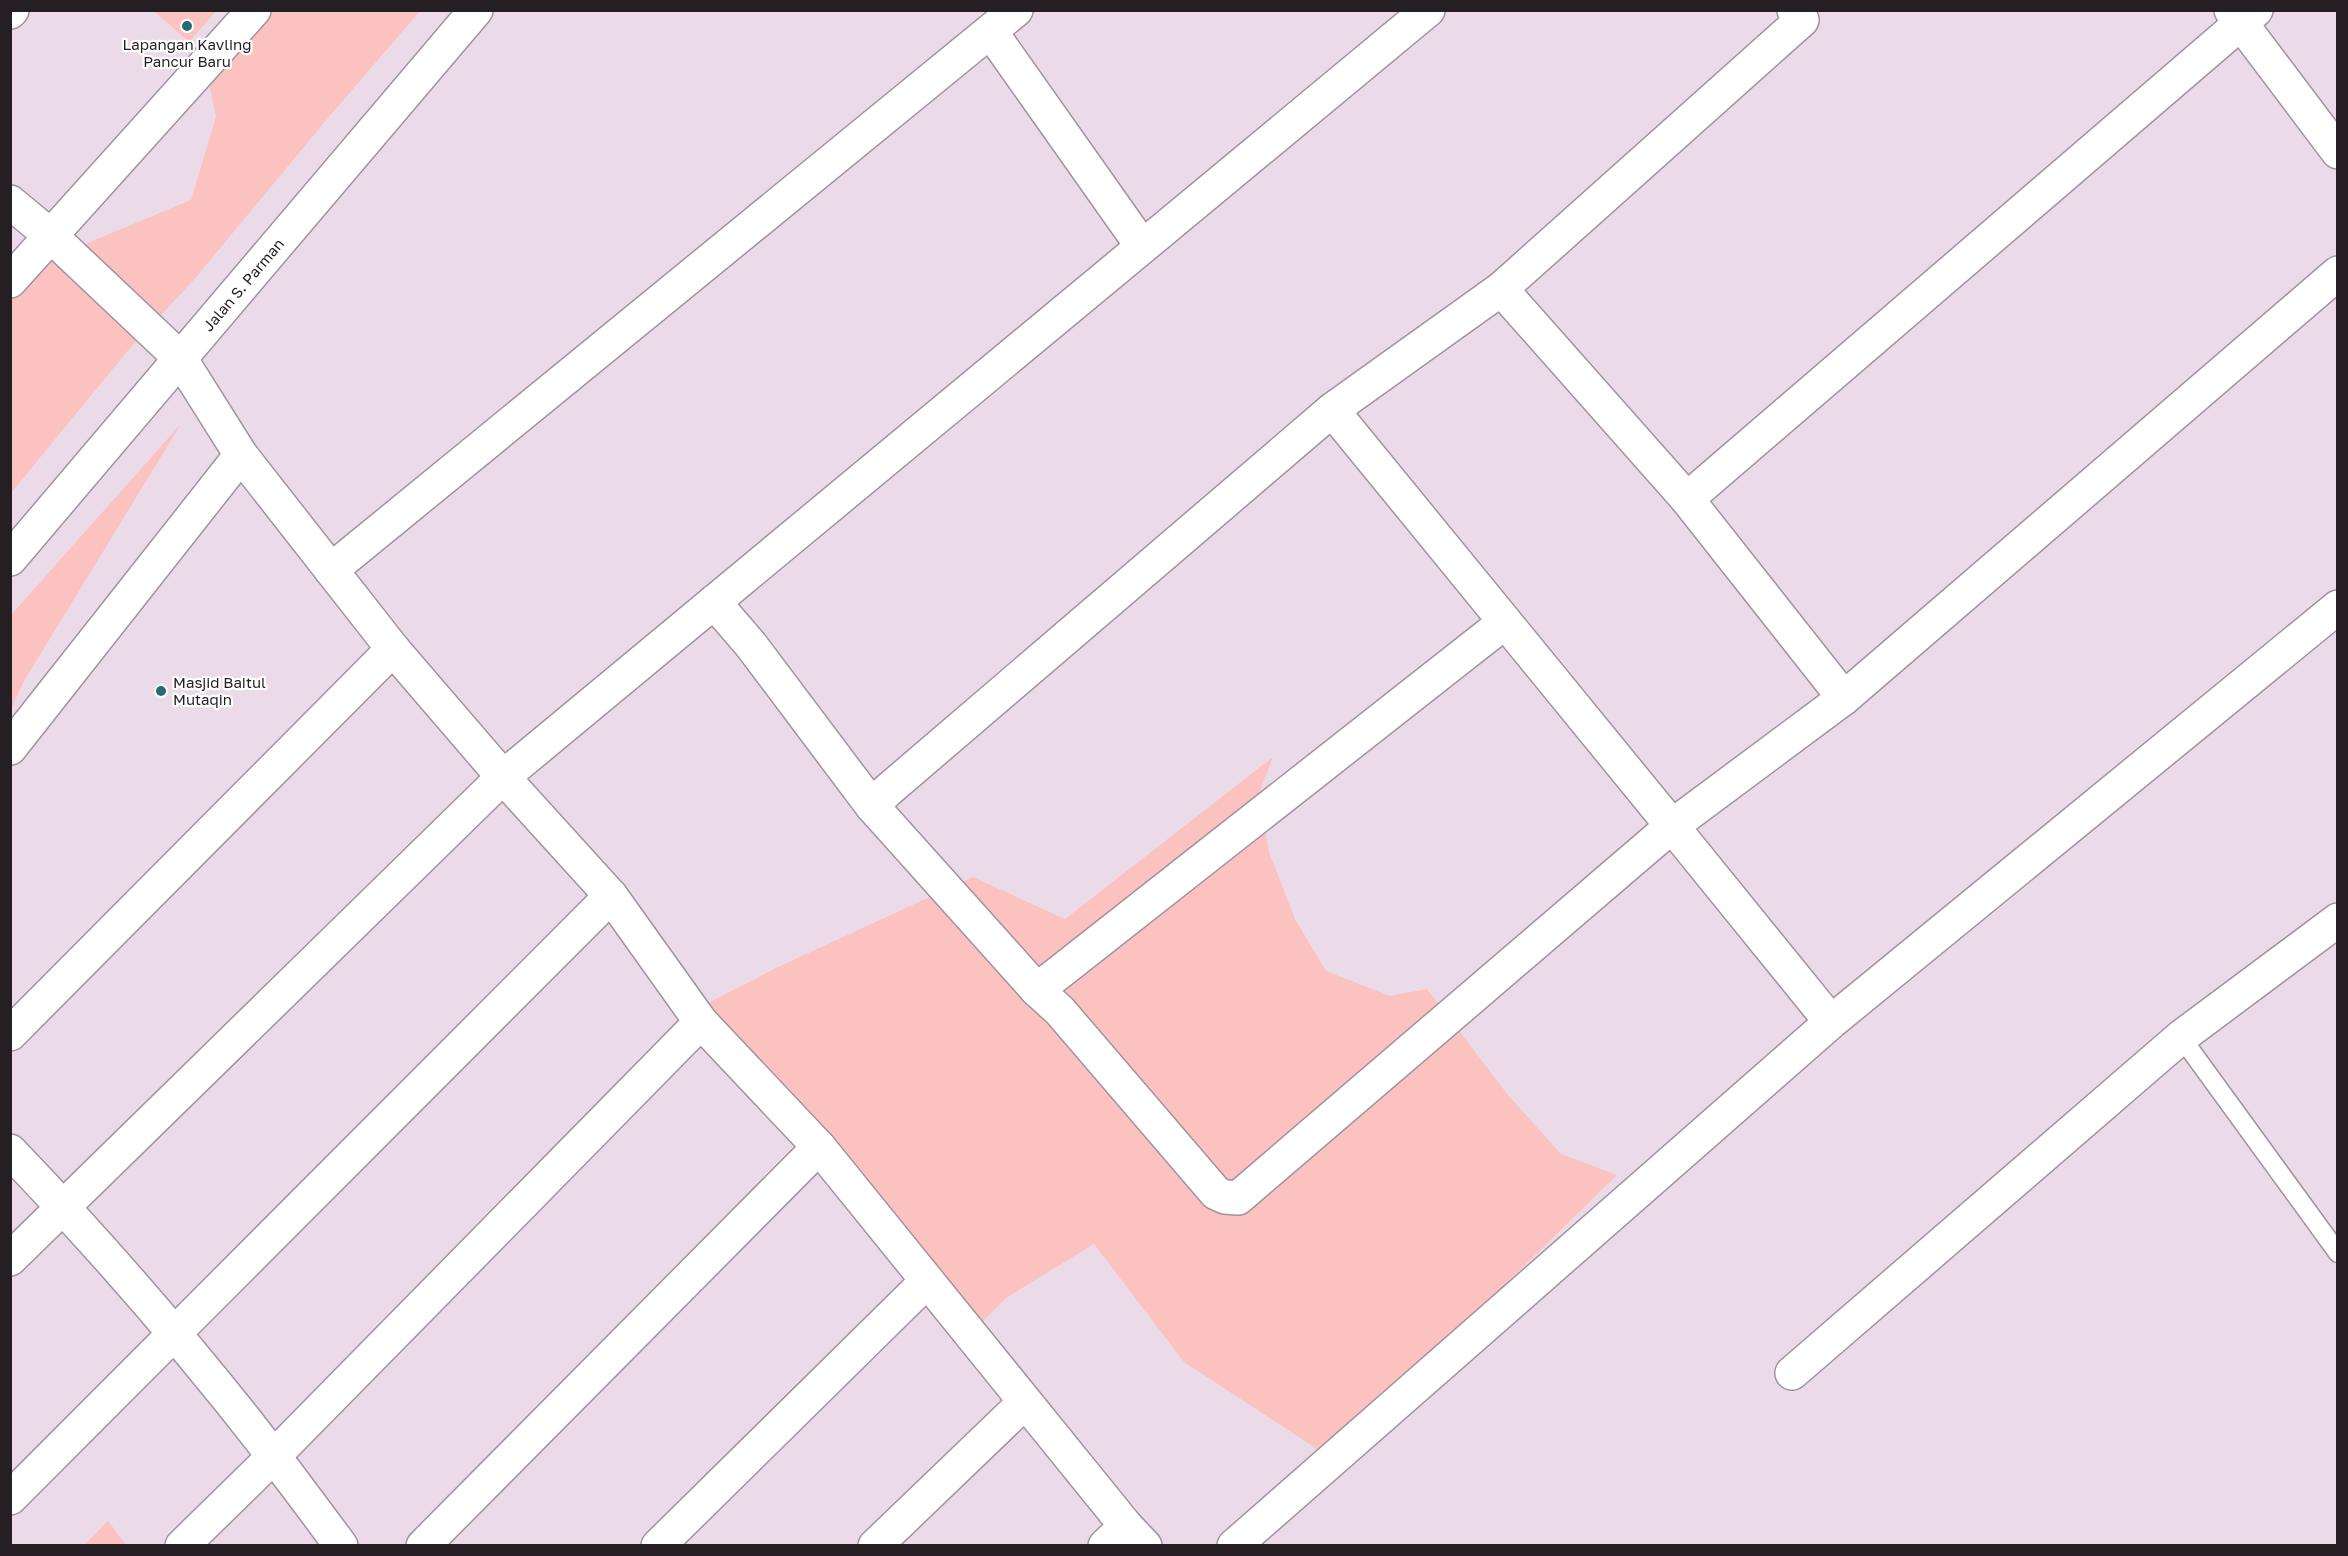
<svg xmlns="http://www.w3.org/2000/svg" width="2348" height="1556" viewBox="0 0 2348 1556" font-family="'Golos Text',sans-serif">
<rect width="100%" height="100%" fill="#ebdbe9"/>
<g fill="#fbc2c0">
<polygon points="154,11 216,11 189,42"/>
<polygon points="254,11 420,11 328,118 192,282 130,348 11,493 11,281 20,271 191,200 216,117 205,65"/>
<polygon points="181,424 24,681 11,709 11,615"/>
<polygon points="1273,757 1259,793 1269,852 1295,919 1326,971 1390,996 1427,989 1508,1095 1561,1154 1617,1175 1438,1350 1320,1451 1184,1362 1094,1244 1006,1298 961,1343 687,1014 776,968 973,877 1065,919"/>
<polygon points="108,1521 126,1545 84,1545"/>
</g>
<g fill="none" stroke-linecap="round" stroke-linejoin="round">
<defs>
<polyline id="service" points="2181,1037 2338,1253"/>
<g id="minor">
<polyline points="2231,10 2338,152"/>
<polyline points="10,12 12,10"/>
<polyline points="991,32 1142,246"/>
<polyline points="10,202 51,236 180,358 241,455 393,649 503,777 611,896 701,1022 819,1147 1126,1526 1145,1546"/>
<polyline points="10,281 254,10"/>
<polyline points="1501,289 1687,499 1844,698"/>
<polyline points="1332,410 1672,826 1844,698 2338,273"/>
<polyline points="1687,499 2256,10"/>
<polyline points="331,570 1016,10"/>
<polyline points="714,602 751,645 872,806 887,791 1332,410 1501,289 1802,20 1794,10"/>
<polyline points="1505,622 1037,990 1060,1011 1216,1193 1225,1197 1238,1198 1672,826 1831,1022"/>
<polyline points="10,748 241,455"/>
<polyline points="872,806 1037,990"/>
<polyline points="10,1034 393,649"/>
<path d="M10,1151C129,1275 240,1407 341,1546"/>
<polyline points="10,1259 503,777 1428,10"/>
<polyline points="1792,1373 2181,1037 2338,920"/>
<polyline points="10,1498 611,896"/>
<polyline points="182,1546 275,1455 701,1022"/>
<polyline points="423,1546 819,1147"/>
<polyline points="658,1546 926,1282"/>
<polyline points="875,1546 1025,1402"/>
<polyline points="1105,1546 1126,1526"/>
<polyline points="1234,1546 1831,1022 2338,607"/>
</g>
<g id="secondary">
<path id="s1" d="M10,559L476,10"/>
</g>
</defs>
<use href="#service" stroke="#a1929f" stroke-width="21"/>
<use href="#minor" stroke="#a1929f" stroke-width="36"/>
<use href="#secondary" stroke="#a1929f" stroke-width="36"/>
<use href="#service" stroke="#fff" stroke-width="18"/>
<use href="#minor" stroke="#fff" stroke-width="33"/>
<use href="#secondary" stroke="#fff" stroke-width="33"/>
</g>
<g fill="#226d74" stroke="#fff" stroke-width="2">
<circle cx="187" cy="26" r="6"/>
<circle cx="161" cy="691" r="6"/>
</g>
<g text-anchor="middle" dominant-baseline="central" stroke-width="4.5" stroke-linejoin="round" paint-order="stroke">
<g font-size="15" fill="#251f24" stroke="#fff">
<text x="187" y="44">Lapangan Kavling<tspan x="187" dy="17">Pancur Baru</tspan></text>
<text x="173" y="682" text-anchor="start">Masjid Baitul<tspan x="173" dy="17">Mutaqin</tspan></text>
</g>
<g font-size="15" fill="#251f24" stroke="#fff">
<text stroke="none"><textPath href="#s1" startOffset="360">Jalan S. Parman</textPath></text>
</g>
</g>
<rect width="2348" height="1556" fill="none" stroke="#251f24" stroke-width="24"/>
</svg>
